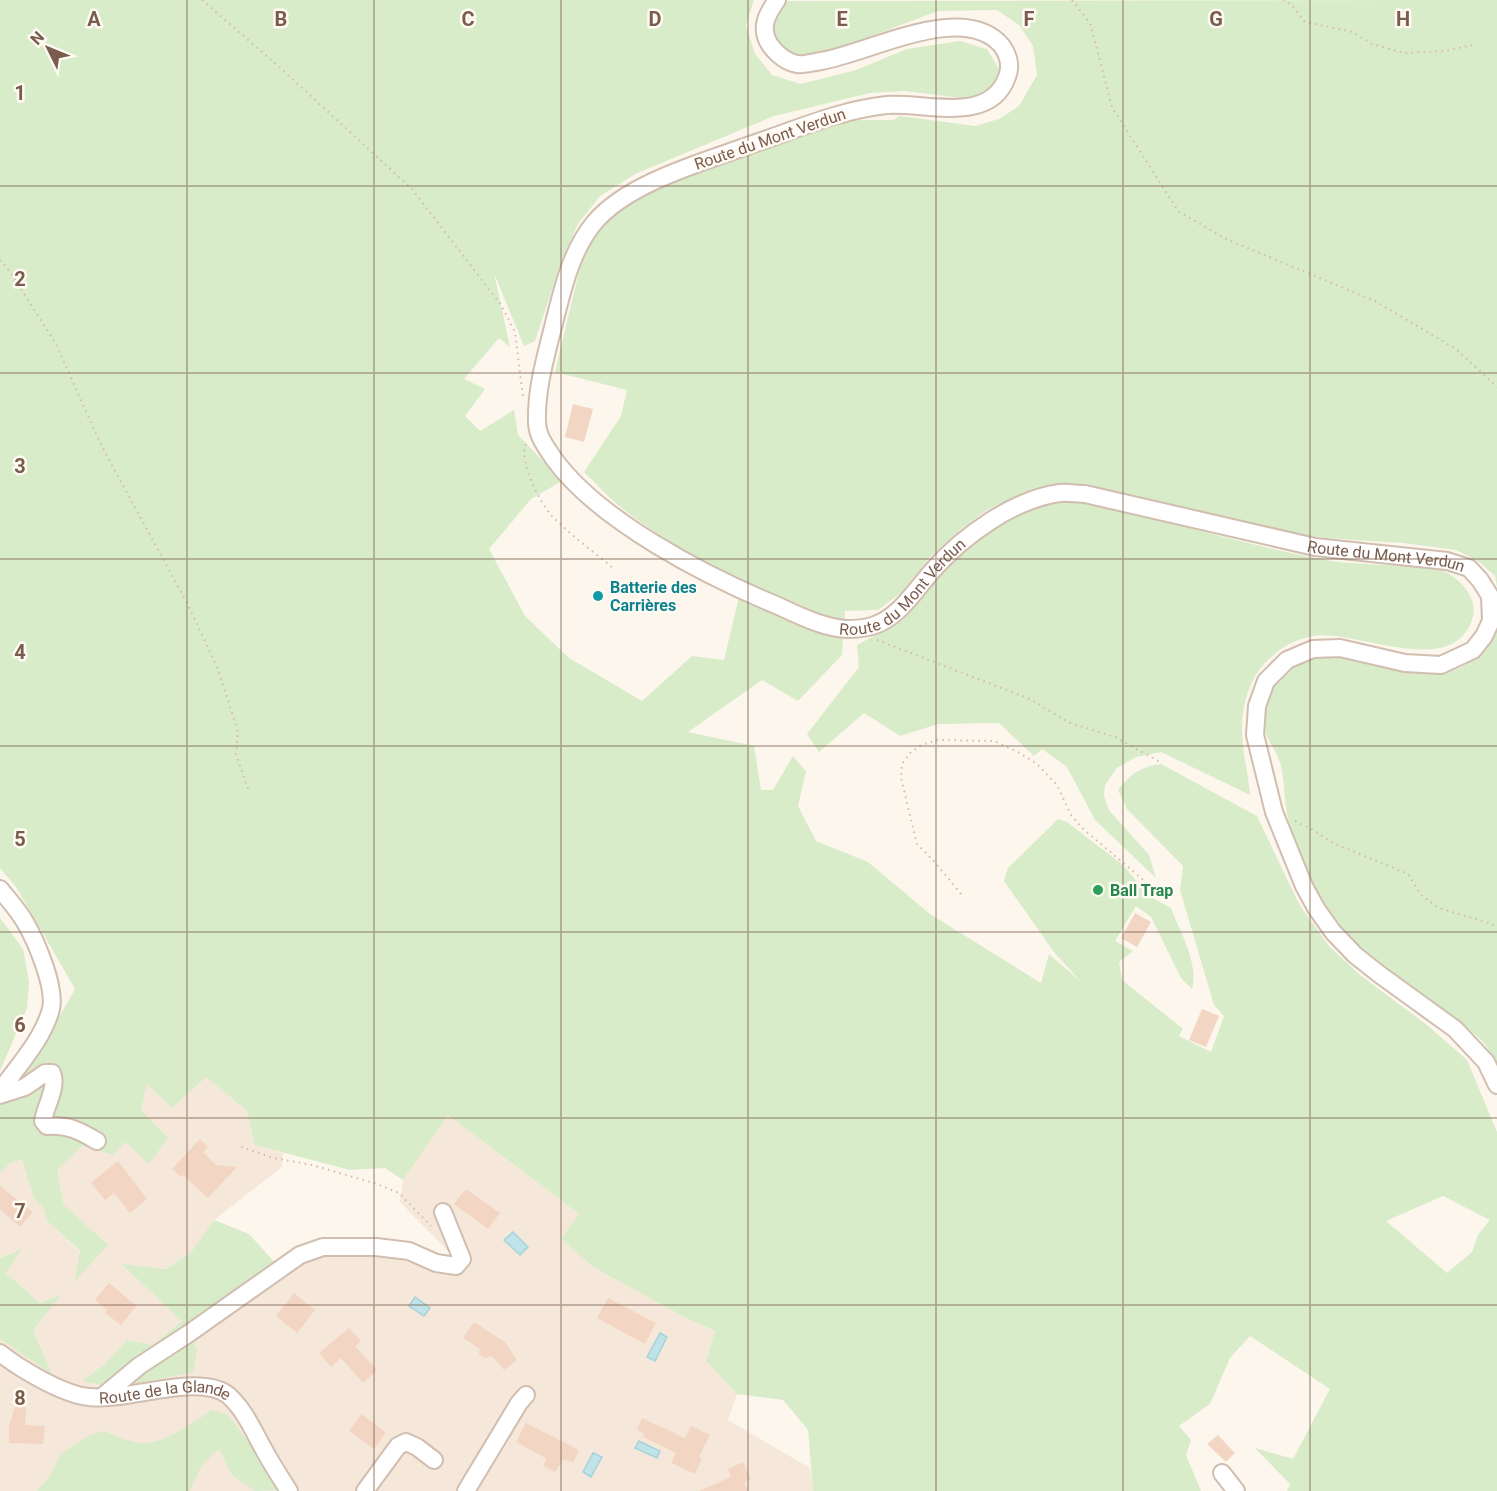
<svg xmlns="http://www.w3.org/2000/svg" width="1497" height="1491" viewBox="0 0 1497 1491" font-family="Roboto,sans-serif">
<rect width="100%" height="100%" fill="#fdf6ec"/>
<polygon fill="#f5e8da" points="206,1077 247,1111 255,1145 283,1153 282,1167 214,1220 191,1252 165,1269 122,1265 182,1321 152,1345 127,1340 105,1364 83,1381 101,1385 314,1242 446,1260 452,1255 400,1202 403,1180 448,1115 579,1214 561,1239 593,1267 686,1318 715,1331 706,1361 737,1394 728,1420 810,1468 813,1491 0,1491 0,1339 52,1373 33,1330 61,1294 40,1303 6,1273 21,1250 0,1258 0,1173 12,1162 22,1160 34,1199 44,1209 47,1221 80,1252 74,1281 107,1245 64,1205 57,1170 82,1146 113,1155 125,1142 149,1163 141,1110 147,1083"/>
<g fill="#d8ecc9" fill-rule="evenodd">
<path d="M0,0H754L746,25L755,54L772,75L801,84L856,70L907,49L960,41L987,49L999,69L995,85L981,95L961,98L905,91L870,93L774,116L635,174L600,196L578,224L562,259L535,341L524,346L494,273L510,347L499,338L464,379L485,389L465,416L480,431L514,410L518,435L562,481L531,499L489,549L525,616L569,658L642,701L692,656L724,660L743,580C699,559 656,536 618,505C606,495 596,483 584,472L621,416L627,390L555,372L582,259L600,227L629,201L711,167L850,120H894L900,116L975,126L999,119L1019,106L1037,75L1033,46L1019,25L997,10L938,11L837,49L799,58L783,52L770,34L772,18L786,1L1497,0V587L1495,576L1478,561L1456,550L1403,543L1325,538L1272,531L1054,487L1016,497L987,510L961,529L929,558L902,592L878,610L845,611L842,655L798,701L762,680L688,732L754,746L761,790H773L793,756L806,771L798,806L816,841L868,862L930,914L1041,983L1049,954L1081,982L1054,952L1004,881L1008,868L1058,819L1067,822L1123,865L1141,886L1156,900L1171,908C1180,932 1199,963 1192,989L1181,978L1151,917L1136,906L1115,941L1133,951L1119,962L1122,980L1183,1029L1179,1036L1211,1052L1224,1016L1214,1005L1180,890L1183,866L1127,809L1118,790C1130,774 1142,766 1161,764L1257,816L1299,904L1329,946L1360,975L1427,1025L1467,1060L1497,1132V1491H1287L1290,1484L1255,1448L1293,1459L1330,1389L1250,1336L1230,1358L1210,1404L1179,1426L1191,1440L1186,1455L1201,1491H813L808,1430L783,1400L737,1394L706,1361L715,1331L686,1318L593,1267L561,1239L579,1214L448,1115L403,1180L385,1168L350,1170L255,1145L247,1111L206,1077L172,1108L147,1084L141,1110L168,1138L149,1164L125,1142L113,1155L82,1146L57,1170L64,1205L108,1245L74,1282L80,1251L47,1221L44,1209L34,1199L22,1160L12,1162L0,1173V1101C30,1067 53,1029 75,989L16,887L0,868ZM1443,1196L1490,1220L1478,1235L1472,1252L1447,1273L1386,1221Z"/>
<path d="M1058,502H1088C1165,521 1243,544 1321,559C1353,566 1388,563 1420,568C1427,569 1436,568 1443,571C1459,577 1478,598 1473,616C1456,682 1356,629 1313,636C1293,640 1280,648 1266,662C1250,678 1242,704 1242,728C1242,750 1248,773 1250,795L1161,752L1136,757L1117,768L1105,785L1104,796L1109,810L1149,855L1156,878L1095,820L1067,767L1042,749L1034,756L999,723L938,724L900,736L864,713L819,752L807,734L859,667L857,645L896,624L943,570L971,542L1024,511Z"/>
<path d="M1497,626V1066C1493,1058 1489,1049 1483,1042C1478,1036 1469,1030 1463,1025C1436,1002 1407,984 1379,963C1335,931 1293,861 1286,807C1284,793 1284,776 1280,762C1271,739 1260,737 1265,707C1268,691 1273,685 1285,674C1338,625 1422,705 1475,658C1490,645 1491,646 1497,626Z"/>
<polygon points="0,918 23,949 29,981 27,1008 0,1071"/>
<polygon points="214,1220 249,1234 275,1263 185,1330 197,1349 193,1372 135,1384 124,1370 101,1385 82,1381 105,1364 127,1340 152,1345 182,1321 121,1264 166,1269 191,1252"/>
<polygon points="22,1249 6,1273 40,1303 62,1294 33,1330 52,1374 0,1339 0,1258"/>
<path d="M212,1410L228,1415L253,1448L279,1490L255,1491L232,1475L219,1449L201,1466L190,1491H37L50,1476L60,1455L88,1436L103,1431C117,1436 134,1445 149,1443C172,1439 193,1422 212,1410Z"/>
</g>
<g fill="#bfe3e8" stroke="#a5d3da" stroke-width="1.5">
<polygon points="513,1232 528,1247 520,1255 504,1240"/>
<polygon points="415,1297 430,1308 424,1316 409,1306"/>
<polygon points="660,1333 667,1337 655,1361 647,1357"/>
<polygon points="639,1441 660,1451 657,1458 635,1448"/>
<polygon points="593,1453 602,1457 591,1477 583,1472"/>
</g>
<g fill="#f3d5c3">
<polygon points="573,404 593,409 584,442 565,437"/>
<polygon points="1135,913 1151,922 1137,947 1121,938"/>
<polygon points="1202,1009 1219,1016 1206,1047 1189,1040"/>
<polygon points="200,1139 208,1147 203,1152 216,1165 237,1167 208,1198 183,1175 181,1177 172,1169"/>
<polygon points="118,1161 147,1199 130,1213 114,1193 105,1200 91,1183"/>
<polygon points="0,1186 33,1212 20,1227 0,1209"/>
<polygon points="466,1189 500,1213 488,1229 454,1204"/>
<polygon points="109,1283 136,1306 121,1325 105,1313 107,1310 95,1300"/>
<polygon points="294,1293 315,1310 297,1333 276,1316"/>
<polygon points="608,1298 656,1323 645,1344 597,1318"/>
<polygon points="474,1322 505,1342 517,1360 504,1370 492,1356 485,1358 479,1355 480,1349 463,1338"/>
<polygon points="349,1328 361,1341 355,1346 377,1370 363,1383 341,1358 331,1367 319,1353"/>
<polygon points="15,1407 26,1407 25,1425 45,1426 43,1444 9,1443 9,1426"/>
<polygon points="361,1414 386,1432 374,1449 349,1431"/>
<polygon points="642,1418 685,1438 691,1426 710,1435 699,1457 702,1459 695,1474 671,1463 676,1453 643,1437 645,1434 637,1430"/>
<polygon points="526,1423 579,1450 573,1463 564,1459 555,1472 543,1466 547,1459 516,1442"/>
<polygon points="1218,1435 1235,1453 1226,1462 1207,1444"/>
<polygon points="743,1462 751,1479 744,1482 748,1491 699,1491 731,1477 728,1469"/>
</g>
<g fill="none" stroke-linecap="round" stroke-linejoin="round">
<defs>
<g id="minor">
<path id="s1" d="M777,0C767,14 759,28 770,45C776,53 786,62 797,64C804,65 814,62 821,61C870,53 964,0 1002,46C1009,56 1011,67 1007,77C990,125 925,102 887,105C839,110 795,130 750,145C703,162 627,183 594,223C571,251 563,288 554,323C546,356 536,388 537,422C537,436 546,447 554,459C599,521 706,576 776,605C798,615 823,628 847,629C855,629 865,628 872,626C898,619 916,589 933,570C963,536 1014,499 1060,493C1068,492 1077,494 1085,494L1315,547L1447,561L1469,568L1480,580L1490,596L1491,621L1484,636L1473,650L1441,665L1405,663L1340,648L1313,649L1287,660L1266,681L1257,706L1255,735L1274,812L1304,886L1316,908L1333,932L1355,955L1379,974L1455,1029L1486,1062L1497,1085"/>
<path d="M0,889C8,899 18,910 25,922C36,941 56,987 51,1009C43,1039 18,1066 0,1091"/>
<path d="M0,1095L25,1087L45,1073H52C58,1087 45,1107 43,1121L47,1126C67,1124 80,1131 97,1141"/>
<path id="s2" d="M0,1353C20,1369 64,1395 89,1397C127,1402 198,1372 228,1395C244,1409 253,1430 263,1448C271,1463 280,1477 289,1491"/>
<polyline points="102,1397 139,1366 188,1334 300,1255 323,1247 376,1247 409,1251 436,1263 456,1266 462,1259 443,1212"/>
<polyline points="1222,1473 1236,1491"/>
<polyline points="365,1491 398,1446 406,1442 417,1447 434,1460"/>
<polyline points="466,1491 519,1403 526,1395"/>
</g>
</defs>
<use href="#minor" stroke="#d1beb0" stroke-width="20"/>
<g stroke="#d9b8a5" stroke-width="2" stroke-dasharray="1.5 4.5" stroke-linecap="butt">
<polyline points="202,0 277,65 412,189 501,305 515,332 523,397"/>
<polyline points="1072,0 1090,23 1112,107 1178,211 1226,239 1375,301 1456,349 1497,387"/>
<polyline points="1283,0 1291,4 1305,22 1353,32 1372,44 1404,53 1445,51 1472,45"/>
<polyline points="0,260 11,273 56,344 101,445 187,603 218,669 238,732 236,754 249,792"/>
<path d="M526,444C518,461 540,503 552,516C570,535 593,551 613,568"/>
<polyline points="877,640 1030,699 1070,723 1115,737 1160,762"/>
<polyline points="1295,821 1310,828 1333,843 1408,874 1421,895 1439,908 1489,923 1497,927"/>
<polyline points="961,894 933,860 917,844 901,778 902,764 910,753 921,745 938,740 994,741 1018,752 1037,764 1057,785 1071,815 1082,828 1155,890 1173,892"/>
<polyline points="241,1147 274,1158 312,1165 377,1184 399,1193 431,1226"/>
</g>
<use href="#minor" stroke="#fff" stroke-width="16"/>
</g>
<path fill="none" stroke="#7a5c4d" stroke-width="1.5" stroke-opacity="0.55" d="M187,0V1491M374,0V1491M561,0V1491M748,0V1491M936,0V1491M1123,0V1491M1310,0V1491M0,186H1497M0,373H1497M0,559H1497M0,746H1497M0,932H1497M0,1118H1497M0,1305H1497"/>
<circle fill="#0f9aa8" stroke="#fffaf3" stroke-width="2" cx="598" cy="596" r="6"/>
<circle fill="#2e9e5b" stroke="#fffaf3" stroke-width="2" cx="1098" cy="890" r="6"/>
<g text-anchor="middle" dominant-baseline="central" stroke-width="5" stroke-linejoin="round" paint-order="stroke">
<g font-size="16" fill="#7a5c4d" stroke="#fffaf3">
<text transform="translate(770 139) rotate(-19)">Route du Mont Verdun</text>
<text stroke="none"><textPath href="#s1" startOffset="1971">Route du Mont Verdun</textPath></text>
<text stroke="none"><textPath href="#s1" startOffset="1449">Route du Mont Verdun</textPath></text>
<text stroke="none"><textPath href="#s2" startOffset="177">Route de la Glande</textPath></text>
</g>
<g font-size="16" font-weight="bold" fill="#0d838f" stroke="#fffaf3" text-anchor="start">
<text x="610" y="587">Batterie des<tspan x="610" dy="18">Carrières</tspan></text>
</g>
<g font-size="16" font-weight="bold" fill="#27864d" stroke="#fffaf3" text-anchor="start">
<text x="1110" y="890">Ball Trap</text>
</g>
</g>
<g font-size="20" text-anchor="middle" font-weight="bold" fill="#7a5c4d" stroke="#fffaf3" stroke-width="5" stroke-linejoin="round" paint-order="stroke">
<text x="94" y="26">A</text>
<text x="281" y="26">B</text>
<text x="468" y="26">C</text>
<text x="655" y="26">D</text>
<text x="842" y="26">E</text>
<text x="1029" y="26">F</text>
<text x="1216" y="26">G</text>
<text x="1403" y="26">H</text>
<text x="20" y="100">1</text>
<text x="20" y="286">2</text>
<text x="20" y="473">3</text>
<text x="20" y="659">4</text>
<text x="20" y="846">5</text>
<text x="20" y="1032">6</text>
<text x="20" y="1218">7</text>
<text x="20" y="1405">8</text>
</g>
<g transform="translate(48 48) rotate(313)" stroke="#fffaf3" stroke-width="4.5" paint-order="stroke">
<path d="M0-4.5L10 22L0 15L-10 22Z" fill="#7a5c4d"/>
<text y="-9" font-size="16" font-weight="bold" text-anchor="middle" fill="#7a5c4d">N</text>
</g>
</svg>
